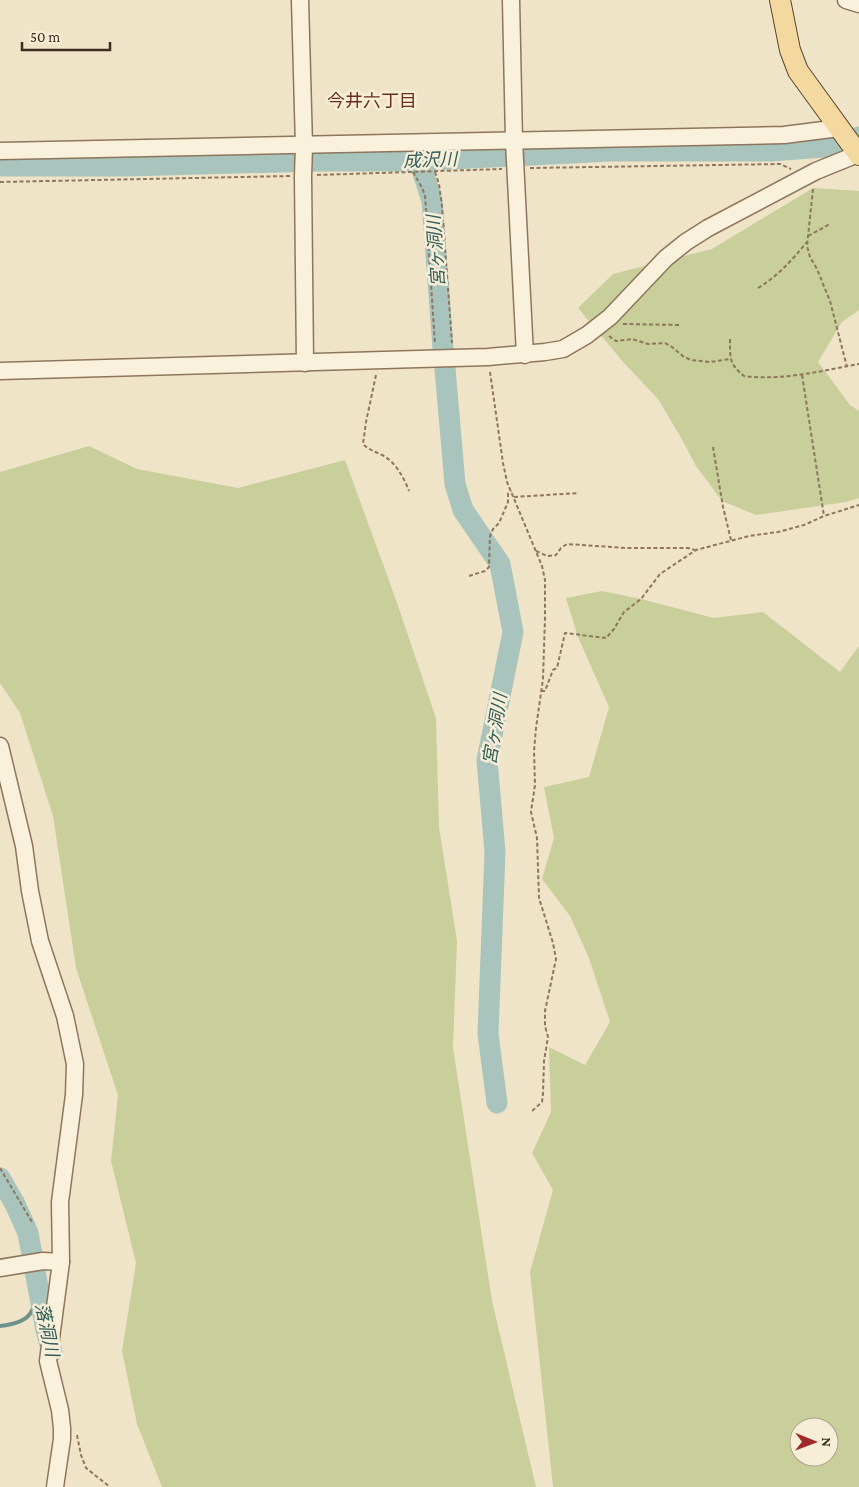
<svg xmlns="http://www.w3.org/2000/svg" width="859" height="1487" viewBox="0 0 859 1487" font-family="'Crimson Pro','Noto Sans JP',serif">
<rect width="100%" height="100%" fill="#f0e4c8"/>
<g fill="#c9cf9b" fill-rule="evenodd">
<polygon points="813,188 859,191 859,310 842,322 818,362 850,405 859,411 859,498 846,502 756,515 722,501 696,466 680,436 658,399 624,363 578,308 613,274 712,249"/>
<polygon points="89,446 137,469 238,488 345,460 395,597 436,718 439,827 457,941 453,1048 492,1301 536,1487 162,1487 137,1424 122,1351 136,1263 111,1161 118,1095 76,968 53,816 20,713 0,683 0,472"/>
<path d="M602,591L641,599L714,618L763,612L840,672L859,646V1487H553L530,1272L553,1190L532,1153L551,1112L549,1047L585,1065L610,1022L589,958L570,916L542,879L554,838L544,787L589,777L609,707L578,637L566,598ZM799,1427H829V1457H799Z"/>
</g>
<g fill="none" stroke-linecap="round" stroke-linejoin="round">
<path stroke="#6f938a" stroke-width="4" d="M0,1326C35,1322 34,1311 37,1280"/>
<g stroke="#a9c4bc" stroke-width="21">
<polyline points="413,161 421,166 432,201 443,348"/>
<polyline points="0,166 128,166 316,161 413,161 611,151 771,151 824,147 859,137"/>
<polyline points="445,369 455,484 463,510 500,564 513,632 487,760 495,852 488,1034 497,1103"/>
<polyline points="0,1178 15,1204 28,1233 46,1330 52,1352"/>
</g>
<defs>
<g id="minor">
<polyline points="300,0 304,146 303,176 305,363"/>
<polyline points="511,0 514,141 525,355"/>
<polyline points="846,0 859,4"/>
<polyline points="0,151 784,135 839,128"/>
<polyline points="0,371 488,357 545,352 563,349 587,335 610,317 666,258 686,242 708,228 816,171 858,154"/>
<polyline points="0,746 24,846 30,891 40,941 65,1016 75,1064 74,1095 60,1202 61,1262 48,1361 60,1410 62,1428 62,1439 55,1487"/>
<polyline points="0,1268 43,1261 61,1262"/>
</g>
<polyline id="major" points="780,0 790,50 798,71 859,155"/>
</defs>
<use href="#minor" stroke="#8d765c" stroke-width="19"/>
<use href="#major" stroke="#5b4430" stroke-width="22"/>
<g stroke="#8d765c" stroke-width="2" stroke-dasharray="4 2.5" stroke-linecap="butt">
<polyline points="530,168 780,164 791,169"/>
<polyline points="413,172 421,186 425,195 435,344"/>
<polyline points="435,172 439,184 442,206 452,343"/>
<polyline points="317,175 502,169"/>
<polyline points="0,182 290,176"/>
<polyline points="813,189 807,246 810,257 817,269 830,301 847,367"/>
<polyline points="808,236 830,224"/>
<path d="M758,288C778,276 792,260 807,242"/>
<polyline points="623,324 681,325"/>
<polyline points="609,336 616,341 632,339 648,344 665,343 672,347 684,357 691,360 710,362 730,359"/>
<path d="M730,339C730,358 729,364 744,376C782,381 821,371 859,364"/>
<polyline points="490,372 503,463 507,482 542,566 545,580 545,618 543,679 536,728 534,751 535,785 531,812 537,838 539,898 553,943 556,959 545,1011 545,1026 548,1037 544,1061 543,1094 542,1102 531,1112"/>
<path d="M376,375L366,422L363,444C369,450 376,452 384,456C396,463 404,478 409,491"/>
<polyline points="802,375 824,516"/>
<polyline points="713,447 723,507 731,540"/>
<polyline points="514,497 579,493"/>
<polyline points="536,551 547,556 556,555 561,548 567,544 626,548 688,548 695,550"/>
<polyline points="469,576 485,571 489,567 490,536 493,529 499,523 508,502 508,494 511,491"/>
<polyline points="541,691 545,691 553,670 557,668 565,633 606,638 614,629 624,612 641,599 660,574 696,550 749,536 778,532 804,525 824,516 859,505"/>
<polyline points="0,1168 32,1222"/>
<polyline points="77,1435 81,1455 86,1468 110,1487"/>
</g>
<use href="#minor" stroke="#faf1dc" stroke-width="16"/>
<use href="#major" stroke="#f3d9a0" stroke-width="20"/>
</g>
<g text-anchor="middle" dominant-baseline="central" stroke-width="5" stroke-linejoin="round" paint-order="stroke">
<g font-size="18" fill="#6b2e1e" stroke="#f7eed8">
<text x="372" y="101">今井六丁目</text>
</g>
<g font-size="18" font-style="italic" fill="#2f5d5a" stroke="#f7eed8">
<text transform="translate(430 160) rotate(-2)">成沢川</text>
<text transform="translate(436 251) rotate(-94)">宮ヶ洞川</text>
<text transform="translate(495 729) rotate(-81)">宮ヶ洞川</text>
<text transform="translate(47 1330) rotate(78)">落洞川</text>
</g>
</g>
<g transform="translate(814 1442) rotate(91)"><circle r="24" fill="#f7eed8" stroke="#ada18e"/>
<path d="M0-4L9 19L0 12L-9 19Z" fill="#9e2a2b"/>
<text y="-8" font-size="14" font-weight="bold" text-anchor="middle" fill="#3d2e20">N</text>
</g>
<path d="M22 42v8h88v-8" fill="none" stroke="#3d2e20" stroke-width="2.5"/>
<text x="30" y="42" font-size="15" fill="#3d2e20" stroke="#f7eed8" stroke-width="4" paint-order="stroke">50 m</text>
</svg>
